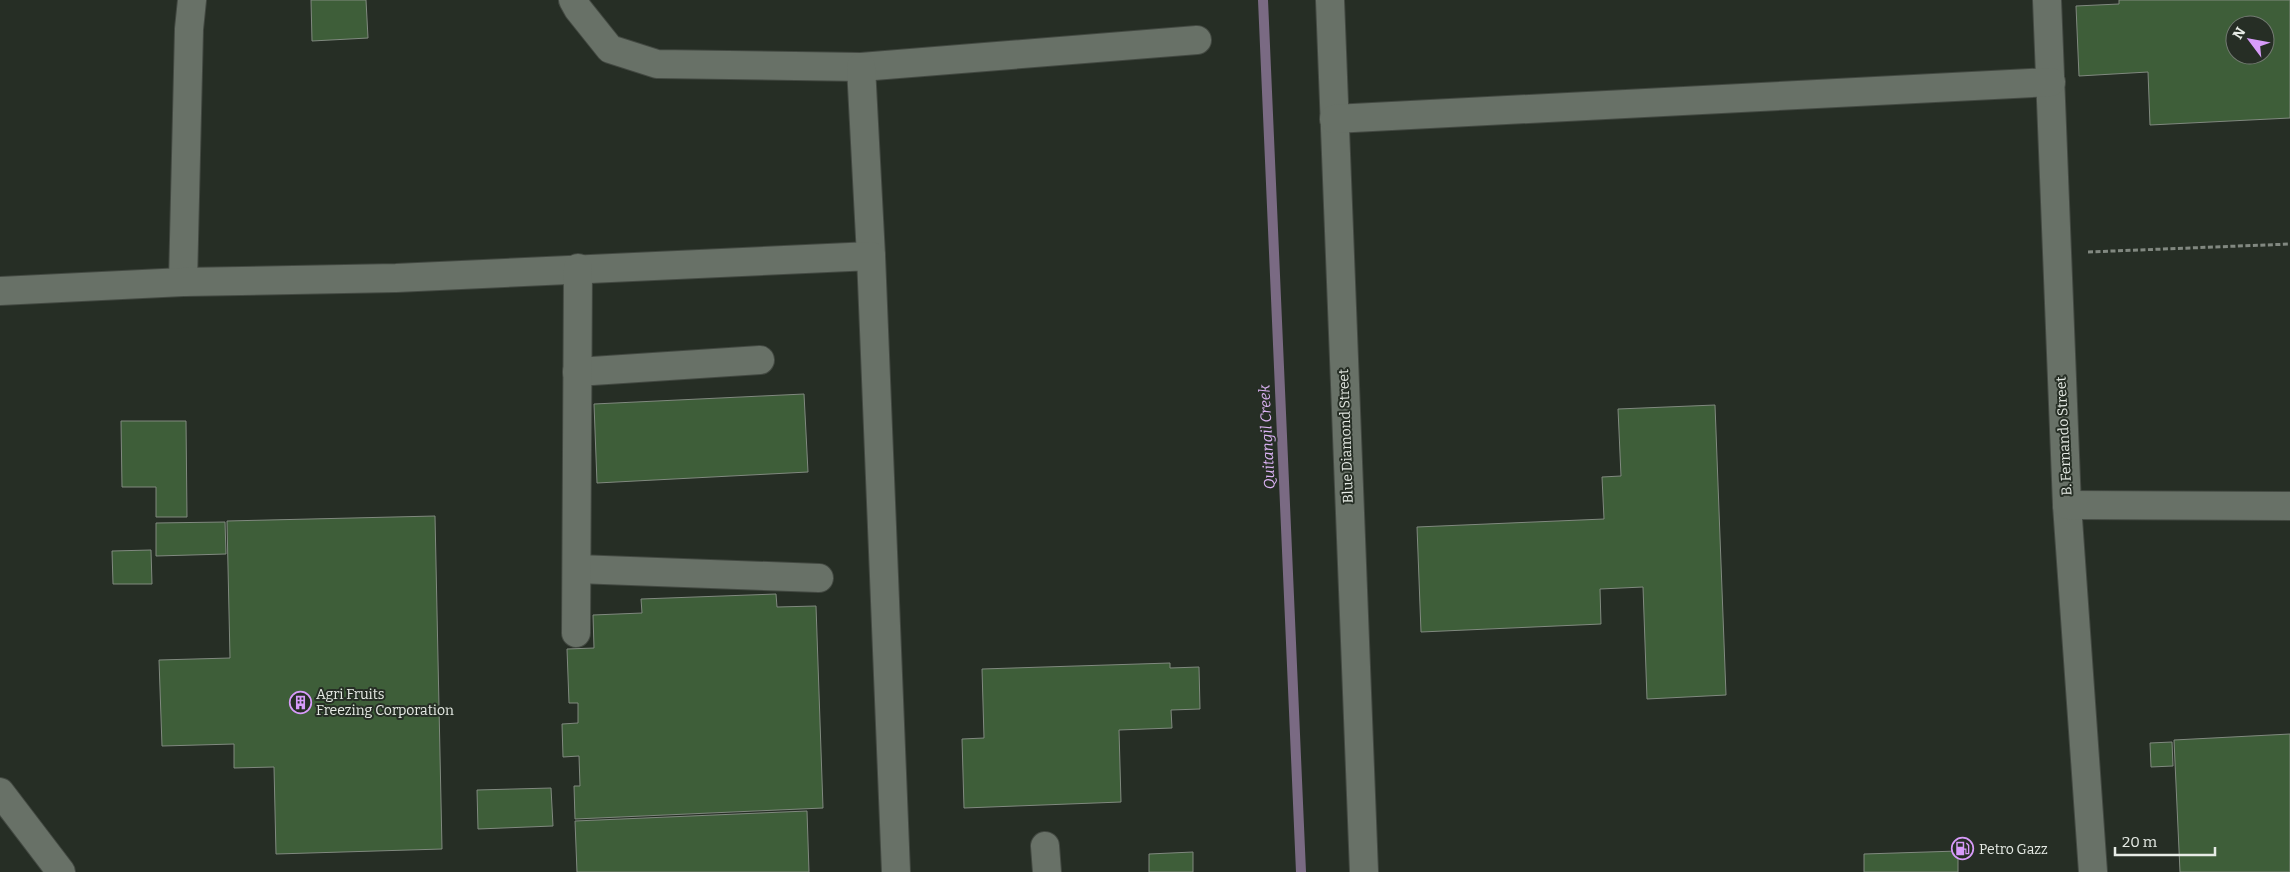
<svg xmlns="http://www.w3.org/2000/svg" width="2290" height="872" viewBox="0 0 2290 872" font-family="Bitter,serif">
<rect width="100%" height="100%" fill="#262e25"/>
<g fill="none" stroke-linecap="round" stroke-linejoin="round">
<polyline stroke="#7a6a83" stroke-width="10" points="1263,0 1301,872"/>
</g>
<g fill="#3e5e39" stroke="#80897f" fill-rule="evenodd">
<polygon points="311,0 366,0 368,38 312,41"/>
<path d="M2119,0H2290V118L2150,125L2148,72L2079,76L2076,6L2119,4ZM2235,25H2265V55H2235Z"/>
<polygon points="804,394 808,472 597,483 594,404"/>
<polygon points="1715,405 1726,695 1647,699 1643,587 1600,589 1601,624 1421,632 1417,527 1604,519 1602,477 1621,476 1618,409"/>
<polygon points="121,421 186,421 187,517 156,517 156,487 122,487"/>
<polygon points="435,516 442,849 276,854 274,767 234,768 234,744 162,746 159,660 230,658 227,521"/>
<polygon points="225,522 226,554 156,556 156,523"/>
<polygon points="151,550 152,584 113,584 112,551"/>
<polygon points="776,594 777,607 816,606 823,808 575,819 574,786 580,786 579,756 563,757 562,724 578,723 578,703 569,703 567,649 594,648 593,615 642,613 641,599"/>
<polygon points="1170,663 1170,668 1199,667 1200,709 1171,710 1172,728 1119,730 1121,802 964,808 962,739 984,738 982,669"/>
<polygon points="2290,734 2290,872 2180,872 2174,740"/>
<polygon points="2172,742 2173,766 2151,767 2150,743"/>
<polygon points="551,788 553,826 478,829 477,790"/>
<polygon points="807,811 809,872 577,872 575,821"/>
<polygon points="1958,851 1958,872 1864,872 1864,854"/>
<polygon points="1193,852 1193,872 1149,872 1149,854"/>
</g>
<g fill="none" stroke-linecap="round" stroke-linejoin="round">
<defs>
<g id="minor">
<polyline points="573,0 578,9 610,49 657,64 861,67 1197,40"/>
<polyline points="1330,0 1364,872"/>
<polyline points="2047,0 2067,505 2093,872"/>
<polyline points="861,67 871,256"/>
<polyline points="1334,119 2051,82"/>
<polyline points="183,282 189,29 192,0"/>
<polyline points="0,291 183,282 396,278 871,256 896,872"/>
<polyline points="577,372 760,360"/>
<polyline points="2067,505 2290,506"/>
<polyline points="577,569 819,578"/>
<polyline points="576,633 578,268"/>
<polyline points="0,792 61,872"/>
<polyline points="1045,846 1047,872"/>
</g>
</defs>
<use href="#minor" stroke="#434942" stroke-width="30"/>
<polyline stroke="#818880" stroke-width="3" stroke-dasharray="5 2.5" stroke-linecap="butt" points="2088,252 2290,244"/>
<use href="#minor" stroke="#687167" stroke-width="28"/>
</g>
<defs>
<symbol id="building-ring" viewBox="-11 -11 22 22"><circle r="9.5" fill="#262e25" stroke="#d79bf9" stroke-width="1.5"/><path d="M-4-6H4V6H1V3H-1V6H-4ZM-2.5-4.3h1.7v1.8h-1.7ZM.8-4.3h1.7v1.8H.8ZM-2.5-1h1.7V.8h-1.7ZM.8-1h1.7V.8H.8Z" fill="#d79bf9"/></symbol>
<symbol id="fuel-ring" viewBox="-11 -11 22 22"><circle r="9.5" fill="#262e25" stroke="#d79bf9" stroke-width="1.5"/><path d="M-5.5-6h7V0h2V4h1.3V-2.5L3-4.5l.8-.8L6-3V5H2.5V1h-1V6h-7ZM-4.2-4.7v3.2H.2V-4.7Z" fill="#d79bf9"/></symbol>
</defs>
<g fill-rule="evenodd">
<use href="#building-ring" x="288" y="690" width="25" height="25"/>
<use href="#fuel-ring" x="1950" y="836" width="25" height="25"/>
</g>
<g text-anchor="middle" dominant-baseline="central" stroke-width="4" stroke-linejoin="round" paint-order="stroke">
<g font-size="14" fill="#e6ebe5" stroke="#262e25">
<text transform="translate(1346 436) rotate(-92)">Blue Diamond Street</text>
<text transform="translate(2064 436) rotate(-93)">B. Fernando Street</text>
</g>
<g font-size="14" fill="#e6ebe5" stroke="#262e25" text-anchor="start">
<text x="316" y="694">Agri Fruits<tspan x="316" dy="16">Freezing Corporation</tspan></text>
<text x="1979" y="849">Petro Gazz</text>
</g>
<g font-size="15" font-style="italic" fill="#dbb2f3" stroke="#262e25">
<text transform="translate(1267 437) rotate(-93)">Quitangil Creek</text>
</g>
</g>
<g transform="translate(2250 40) rotate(302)"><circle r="24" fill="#262e25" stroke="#737a72"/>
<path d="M0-4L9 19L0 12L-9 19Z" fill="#d79bf9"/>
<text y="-8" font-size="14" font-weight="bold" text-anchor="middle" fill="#e6ebe5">N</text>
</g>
<path d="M2115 847v8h100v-8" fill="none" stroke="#e6ebe5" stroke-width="2.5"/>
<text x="2122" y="847" font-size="15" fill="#e6ebe5" stroke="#262e25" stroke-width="4" paint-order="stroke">20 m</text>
</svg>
